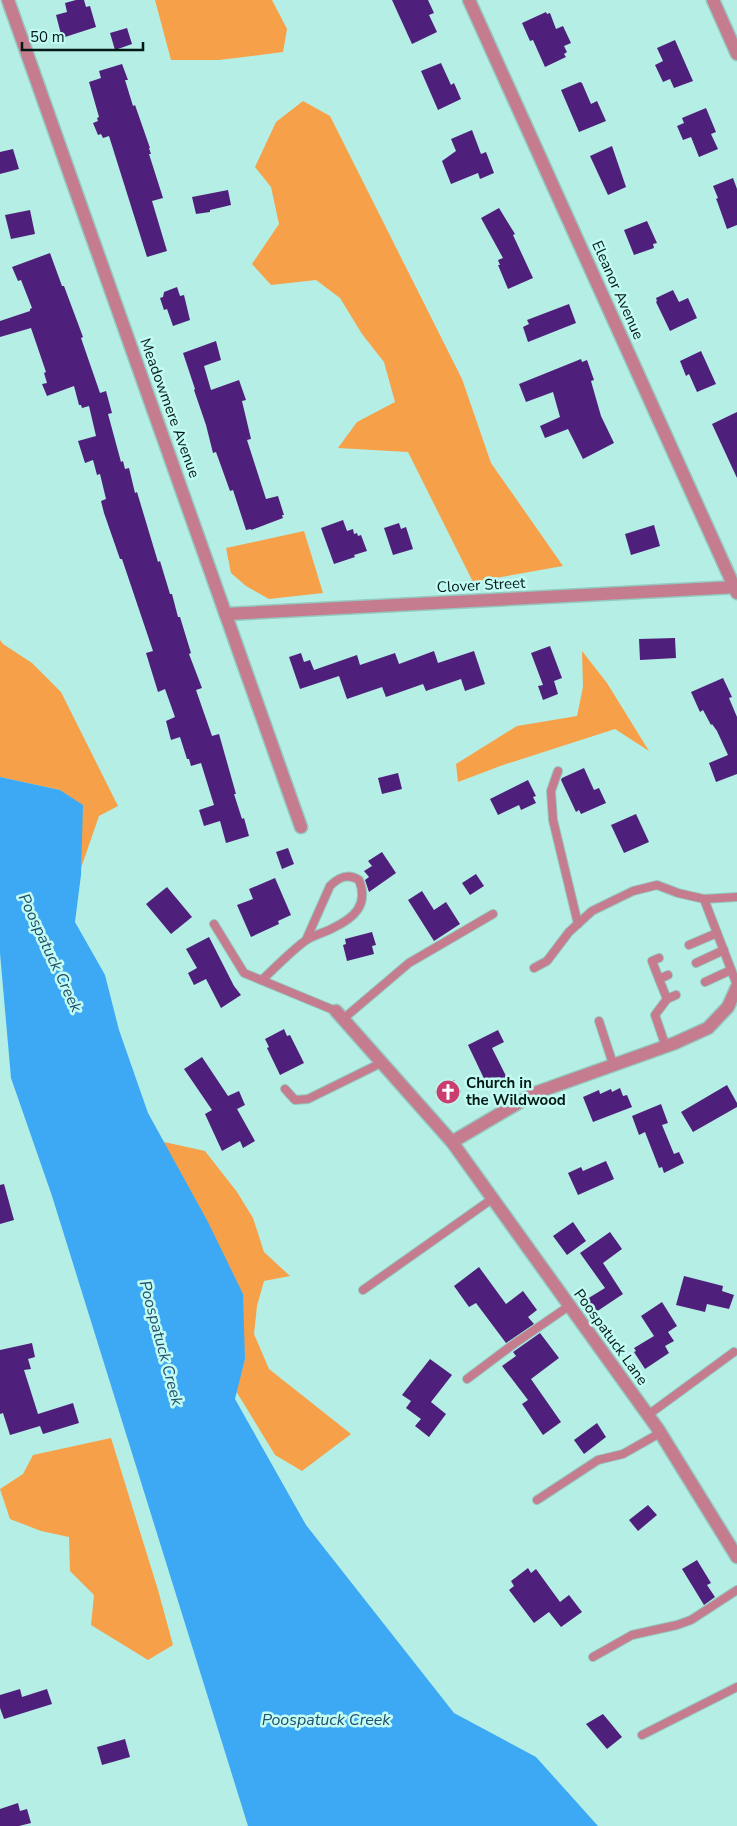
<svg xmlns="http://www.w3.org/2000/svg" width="737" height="1826" viewBox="0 0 737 1826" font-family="'Nunito Sans',sans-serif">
<rect width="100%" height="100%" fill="#b5eee4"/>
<g fill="#f6a149">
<polygon points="155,0 272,0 287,29 283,52 219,60 171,60"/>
<polygon points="303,101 330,116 462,379 491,463 563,566 473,582 408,452 338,448 357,422 395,402 384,362 362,334 340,298 316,280 271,285 252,264 279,224 271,187 255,167 276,122"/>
<polygon points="304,531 323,593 269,599 246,586 231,573 226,548"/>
<polygon points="0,640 3,644 32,663 61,692 118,806 99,816 81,868 82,805 60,790 0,777"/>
<polygon points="582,651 607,683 649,751 615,729 503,765 458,782 456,764 517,726 577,716 583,687"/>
<polygon points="164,1142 205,1151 237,1192 253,1218 264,1252 290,1276 264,1281 257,1306 254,1334 269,1369 351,1434 302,1471 275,1455 236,1391 245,1359"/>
<polygon points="111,1438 158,1590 173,1645 148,1660 91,1625 94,1595 70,1571 69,1537 41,1531 10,1519 0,1489 23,1474 33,1455"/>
</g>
<polygon fill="#3da9f4" points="0,777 60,790 83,805 81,875 75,922 105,975 119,1030 148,1113 208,1222 243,1294 245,1359 235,1399 306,1525 454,1713 536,1757 598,1826 248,1826 52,1196 11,1078 0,953"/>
<g fill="#4f207b">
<polygon points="76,0 84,0 86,7 90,6 96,27 62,38 56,15 67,12 65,3"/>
<polygon points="392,0 428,0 434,13 429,15 437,32 412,44"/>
<polygon points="546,12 547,14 550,13 556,29 563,26 571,43 564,46 567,52 564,54 566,57 545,67 533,40 530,41 522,23"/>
<polygon points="127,28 132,44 115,50 110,33"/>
<polygon points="675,40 693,81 674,88 670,79 663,82 655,65 663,61 657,48"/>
<polygon points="441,63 451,85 454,83 461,99 438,110 421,71"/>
<polygon points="122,64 128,80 125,80 133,106 135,105 150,148 149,148 151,154 149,154 163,198 152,201 167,251 147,257 109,136 103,138 101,134 98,135 93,123 98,121 97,118 99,117 89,82 101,78 99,71"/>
<polygon points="580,82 582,83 591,104 597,101 606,121 579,132 561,90"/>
<polygon points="706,108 716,132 711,134 718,149 699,157 691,137 683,140 677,126 684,123 682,118"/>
<polygon points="472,130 481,154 486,152 494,173 480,179 478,173 451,184 442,161 456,151 451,139"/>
<polygon points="612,146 626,187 608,195 590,156"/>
<polygon points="13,149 19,169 0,174 0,152"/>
<polygon points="733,178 737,189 737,225 727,229 717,201 716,199 718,198 713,186"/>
<polygon points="228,190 231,205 210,210 210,212 196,214 192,197"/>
<polygon points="499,208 515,234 513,235 533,278 508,289 498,265 500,265 498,260 503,258 481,218"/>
<polygon points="30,210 35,234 11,239 5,215"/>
<polygon points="647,221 657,243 653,244 654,248 634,255 624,230"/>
<polygon points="50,253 62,286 64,286 83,337 81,338 100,393 106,391 112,413 108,414 121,462 123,461 125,469 129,468 135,493 137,492 158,562 160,561 170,594 172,594 178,617 180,617 191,653 189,654 202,688 196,690 212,736 219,734 236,794 234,794 242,819 244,818 249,836 226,843 220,821 204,826 199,810 214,805 201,763 191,766 189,759 187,759 180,737 171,740 166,721 175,717 165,689 158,692 146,653 153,651 122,559 120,559 104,513 101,501 106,499 100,474 97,475 93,460 85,463 78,441 96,436 89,406 82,408 81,405 79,405 74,386 47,396 42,384 47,383 44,373 46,372 31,328 0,337 0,321 30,311 30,309 32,308 21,280 18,281 12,267"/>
<polygon points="177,287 180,296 184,295 190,320 173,326 167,309 164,310 160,298 163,297 164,292"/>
<polygon points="673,290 679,302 688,298 697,318 670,331 656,302 657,301 656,298"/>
<polygon points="569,304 576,323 528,342 523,327 529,324 527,320"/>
<polygon points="216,341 221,360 204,366 211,390 239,380 246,400 242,401 251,439 247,440 266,499 278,496 284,515 282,515 283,518 251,530 251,529 246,530 233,490 230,491 216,452 213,453 206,425 194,390 195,389 183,353"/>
<polygon points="701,351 716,384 697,392 689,374 686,376 680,361"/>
<polygon points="581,359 582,362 587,360 594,380 591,381 601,416 614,443 583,459 568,429 545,438 540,426 560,417 553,392 526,402 519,384"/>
<polygon points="737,412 737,478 712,424"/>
<polygon points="343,520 347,531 353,529 354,534 357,533 358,536 361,535 367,551 354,555 355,557 334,564 321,528"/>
<polygon points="399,523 401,529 406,527 413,549 393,555 384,528"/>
<polygon points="654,525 660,546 631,555 625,534"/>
<polygon points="675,638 676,658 640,660 639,639"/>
<polygon points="550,646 562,678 554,681 558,694 543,700 538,686 543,685 531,653"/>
<polygon points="434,651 438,663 474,651 485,684 465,691 461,679 426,691 423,684 386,697 382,687 347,699 339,676 300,689 289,657 301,653 304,662 310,660 314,670 357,655 360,665 395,653 399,664"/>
<polygon points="723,678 732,697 729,698 737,717 737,774 716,782 709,763 728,755 717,731 712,724 711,725 703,710 700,712 691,692"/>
<polygon points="584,768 594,790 599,788 606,803 581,814 579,810 576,812 561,780 562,778"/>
<polygon points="398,773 402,789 382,794 378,778"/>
<polygon points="528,780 536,796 533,797 536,803 521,810 519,805 498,815 490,799"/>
<polygon points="636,814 649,842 624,853 611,825"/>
<polygon points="288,848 294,864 282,869 276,852"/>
<polygon points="382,852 396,873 369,892 365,880 369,877 364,871 372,866 368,861"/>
<polygon points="476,874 484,886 470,895 462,883"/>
<polygon points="275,878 291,915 278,921 279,924 251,937 237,905 253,899 249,889"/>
<polygon points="167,887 192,917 171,934 146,904"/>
<polygon points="422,891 434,910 446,902 460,924 434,941 408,900"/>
<polygon points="372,932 376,945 372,946 374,954 347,961 343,945 346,944 345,939"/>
<polygon points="209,937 234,986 241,995 221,1008 206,979 194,985 188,973 197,968 186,949"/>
<polygon points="284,1029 287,1036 290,1035 304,1063 280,1075 267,1048 269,1047 265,1039"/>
<polygon points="498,1030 504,1042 492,1048 508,1080 489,1089 468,1045"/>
<polygon points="202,1057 228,1096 239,1091 245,1105 237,1109 255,1141 243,1148 240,1141 222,1151 205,1114 212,1110 184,1069"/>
<polygon points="454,1080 461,1092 443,1104 435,1092"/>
<polygon points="727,1085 737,1103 737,1107 693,1132 681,1112"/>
<polygon points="620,1088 623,1096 627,1095 632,1107 593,1122 583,1097 599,1090 600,1094 611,1089 612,1092"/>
<polygon points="661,1104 668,1123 662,1125 674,1154 679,1152 684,1163 664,1173 662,1167 659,1168 645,1132 639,1135 632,1116"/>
<polygon points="606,1161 614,1179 578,1195 568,1173 581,1167 583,1171"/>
<polygon points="4,1184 14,1220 0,1224 0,1185"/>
<polygon points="573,1222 586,1241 567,1255 553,1236"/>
<polygon points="610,1232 622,1249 603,1263 623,1294 596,1312 587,1299 605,1288 580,1253"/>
<polygon points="479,1267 506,1304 523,1291 537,1310 528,1317 534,1324 506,1343 476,1303 469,1307 454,1286"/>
<polygon points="684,1276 723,1286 722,1291 734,1295 729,1309 707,1304 705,1312 676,1305"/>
<polygon points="662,1302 677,1326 668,1332 674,1341 665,1346 669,1353 645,1369 634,1352 636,1351 634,1348 654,1336 641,1316"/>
<polygon points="540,1333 559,1358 531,1379 561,1422 543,1435 522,1404 528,1400 502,1366 516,1356 513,1352"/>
<polygon points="32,1343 35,1357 28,1359 31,1369 24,1370 38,1414 73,1403 79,1423 43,1434 40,1426 10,1435 3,1413 0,1414 0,1350"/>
<polygon points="430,1359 452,1375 431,1402 446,1414 429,1437 415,1426 421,1419 406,1408 411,1401 402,1395"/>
<polygon points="597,1423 606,1437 584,1454 574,1440"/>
<polygon points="648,1505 657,1515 638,1531 629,1520"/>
<polygon points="697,1560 711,1583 707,1585 715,1597 704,1605 682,1569"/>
<polygon points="528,1568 531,1573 536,1569 560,1602 569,1595 582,1612 561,1627 549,1612 534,1623 509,1590 514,1586 511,1581"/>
<polygon points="20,1689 22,1697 47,1689 52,1704 4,1719 0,1708 0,1695"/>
<polygon points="603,1714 622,1737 607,1749 586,1724"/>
<polygon points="125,1739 130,1757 102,1765 97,1747"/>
<polygon points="18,1803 20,1811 27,1809 31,1823 19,1826 0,1826 0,1809"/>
</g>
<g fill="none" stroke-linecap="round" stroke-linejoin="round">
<defs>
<g id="lane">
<polyline points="558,771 551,791 553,820 578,924"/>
<polyline points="704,899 737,985"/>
<polyline points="214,924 244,973 336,1011"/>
<polyline points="689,945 717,933"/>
<polyline points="696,963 724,950"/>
<polyline points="534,968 547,961 569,932 592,911 633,891 657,885 678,893 704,899 737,897"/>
<polyline points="659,979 652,961 659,958"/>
<path d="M262,980C276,967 290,952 305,941C313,935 324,933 333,928C354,918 369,905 359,880C348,873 339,877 330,886L306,940"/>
<polyline points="705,982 731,970"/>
<polyline points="667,999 659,979 668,975"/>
<polyline points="343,1019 409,963 493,914"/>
<polyline points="599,1021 613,1064"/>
<polyline points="666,1047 655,1015 667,999 676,995"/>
<polyline points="285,1089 295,1100 308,1099 381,1063"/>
<polyline points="363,1290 492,1199"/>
<polyline points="467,1379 511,1346 569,1306"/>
<polyline points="648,1415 734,1352"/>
<polyline points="537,1500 598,1460 623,1454 660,1433"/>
<polyline points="593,1657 632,1635 677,1625 691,1620 737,1590"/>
<polyline points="642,1735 737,1687"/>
</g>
<g id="street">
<polyline points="8,0 301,827"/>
<polyline points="469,0 737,593"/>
<polyline points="713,0 737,54"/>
<polyline points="226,614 737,587"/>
<polyline points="336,1011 452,1142 658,1429 737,1557"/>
<polyline points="452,1142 535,1093 675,1043 708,1028 728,1007 737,987"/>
</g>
</defs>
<use href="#lane" stroke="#95c8bf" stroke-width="10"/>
<use href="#street" stroke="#95c8bf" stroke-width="15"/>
<use href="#lane" stroke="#c57c8e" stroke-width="8"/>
<use href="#street" stroke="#c57c8e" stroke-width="12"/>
</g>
<defs>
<symbol id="church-disc" viewBox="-11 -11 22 22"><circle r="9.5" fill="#ca3d6f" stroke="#c2fbf2"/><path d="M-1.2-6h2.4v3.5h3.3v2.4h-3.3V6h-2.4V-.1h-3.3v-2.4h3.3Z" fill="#fff"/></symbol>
</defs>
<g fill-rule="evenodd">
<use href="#church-disc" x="434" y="1078" width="28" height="28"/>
</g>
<g text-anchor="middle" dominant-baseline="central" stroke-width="5" stroke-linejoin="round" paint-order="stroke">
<g font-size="15" fill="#031916" stroke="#c2fbf2">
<text transform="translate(618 290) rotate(66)">Eleanor Avenue</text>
<text transform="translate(170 408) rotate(70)">Meadowmere Avenue</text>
<text transform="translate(481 585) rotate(-3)">Clover Street</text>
<text transform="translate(611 1337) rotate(54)">Poospatuck Lane</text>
</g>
<g font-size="15" font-weight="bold" fill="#031916" stroke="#c2fbf2" text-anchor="start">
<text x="466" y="1083">Church in<tspan x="466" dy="17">the Wildwood</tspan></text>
</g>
<g font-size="16" font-style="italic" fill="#234d6c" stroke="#c2fbf2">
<text transform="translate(50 953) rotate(65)">Poospatuck Creek</text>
<text transform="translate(161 1343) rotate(75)">Poospatuck Creek</text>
<text x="326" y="1720">Poospatuck Creek</text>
</g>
</g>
<path d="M22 42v8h121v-8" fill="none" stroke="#031916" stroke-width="2.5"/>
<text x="30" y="42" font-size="15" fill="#031916" stroke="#c2fbf2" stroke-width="4" paint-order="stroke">50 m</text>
</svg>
